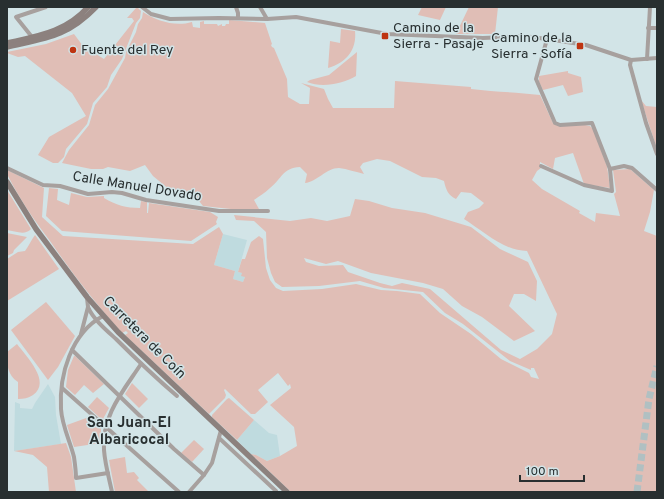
<svg xmlns="http://www.w3.org/2000/svg" width="664" height="499" viewBox="0 0 664 499" font-family="Overpass,sans-serif">
<rect width="100%" height="100%" fill="#d2e4e7"/>
<g fill="#bfdbdf">
<polygon points="223,234 247,240 238,272 242,273 245,277 243,282 233,279 235,271 214,265"/>
<polygon points="48,384 55,397 56,415 61,444 14,451 15,402 20,404 20,408 32,409 35,403"/>
<polygon points="254,420 269,433 277,435 280,456 267,461 256,455 251,454 237,440"/>
</g>
<g fill="#e0beb6">
<polygon points="137,7 141,11 140,18 136,23 122,59 111,75 107,87 93,103 87,124 66,149 64,157 58,163 53,163 38,155 49,137 86,116 72,93 25,56 18,57 7,53 7,52 46,44 74,34 83,46 104,59 134,21 132,18 127,18"/>
<polygon points="422,7 446,7 440,20 418,15"/>
<polygon points="469,7 498,7 495,34 456,34"/>
<path d="M143,12C157,21 175,27 192,22L193,27L200,28V22L204,21V24H217L218,26L222,24V26H225L226,24H229V20L265,23L272,44L271,45L272,47L274,48L287,79L288,97L300,104H309L310,88L301,83L324,89L328,99L333,108H394L395,81L471,87V89C494,92 517,92 540,95L553,123L558,126L585,125L590,126L593,129L607,166L610,188L584,184L573,153L555,158L553,169L540,162V166L541,168L537,171L532,180L542,189L580,211L579,213L595,222L596,213L620,216L614,194L616,192L613,170L630,169L654,190L650,212L644,231L657,236V492H291L251,454L256,455L267,461L280,456L297,446L294,427L270,405L291,388L290,384L288,386L278,373L258,390L268,402L255,414H251L225,389L224,390L226,395L225,398L209,414L125,335L128,333L126,331L122,333C96,304 72,273 50,241C34,220 19,198 7,174V170L44,188L42,217L63,236L193,244L219,227L223,234L214,265L235,271L233,279L243,282L245,277L241,276L242,273L238,272L242,259H245L251,242L259,236L263,239L266,268L270,280L276,288L283,291L322,289L356,284L381,290L397,291L420,294L440,313L471,334L501,359L529,373L531,377L539,379L534,368H531V370L510,361L463,324L445,313L423,292L384,288L360,281L319,286L282,287L275,282L271,273L267,258L266,232L254,221L236,220L234,215L290,221L311,218L327,221L350,216L355,199L369,201L392,208L425,213L471,227L500,249L528,262L537,281L536,301L524,294H514L509,306L535,331L514,341L482,317L462,306L443,289L423,283L371,273L338,261L326,264L304,258L306,262L319,266L343,265L348,272L380,283L392,286L402,283L430,289L501,350L520,359L537,349L552,334L557,314L527,251C504,251 483,231 464,219L468,212L479,208L484,203L471,193L461,192L456,199C448,195 446,190 444,181L436,178L422,177L390,161L377,159L363,163L360,167L364,174C356,172 347,169 339,168C326,168 317,182 305,183L307,174L300,167C282,168 282,179 270,188C265,193 259,196 254,200L259,209H231L203,206L199,201L187,192L170,190L153,176L145,165L130,171L108,167L103,169H91L62,163L69,150L89,125L95,105L108,89L125,58L126,52L136,32L138,24L142,18Z"/>
<path d="M341,29L355,31C357,50 346,63 328,68L330,41L340,43Z"/>
<path d="M357,52L356,76C342,84 322,88 307,82L310,80L329,75Z"/>
<polygon points="568,71 568,73 581,77 583,92 568,96 563,85 543,90 539,82 539,76"/>
<polygon points="641,100 646,106 657,107 657,149"/>
<path d="M49,188L58,189L57,200L69,205L71,193L87,197L104,196V198C116,205 126,208 140,208L141,201L147,202V213H148L149,203L210,212L218,217L216,222L217,224L191,241L62,231L46,216Z"/>
<path d="M7,190L31,229C25,236 15,231 7,230Z"/>
<polygon points="7,233 27,237 14,250 13,253 7,256"/>
<path d="M35,235L59,269L7,301V259L18,252L25,251C29,246 31,240 35,235Z"/>
<polygon points="46,302 75,336 58,367 48,380 11,330"/>
<path d="M17,344C26,356 52,382 33,395C28,398 24,399 18,399V382C7,375 7,364 7,352Z"/>
<polygon points="74,356 75,356 104,384 93,393 84,385 75,395 66,387 68,370"/>
<polygon points="132,383 148,399 139,408 125,394"/>
<polygon points="97,397 109,408 103,419 101,419 88,407"/>
<polygon points="229,398 254,420 237,440 212,417 212,415 227,399"/>
<polygon points="89,417 101,428 101,443 74,447 67,425"/>
<polygon points="194,440 204,449 192,462 181,453"/>
<polygon points="66,443 71,457 76,492 49,492 47,467 33,455 14,451"/>
<polygon points="125,457 127,473 134,472 139,478 137,480 149,492 115,492 109,460"/>
</g>
<g fill="none" stroke-linecap="round" stroke-linejoin="round">
<polyline stroke="#b0c0c2" stroke-width="7" stroke-dasharray="7 3.5" stroke-linecap="butt" points="637,492 649,399 657,366"/>
<g stroke="#a7a09e" stroke-width="4">
<polyline points="142,7 151,14 170,19 219,18 267,19 296,17 387,34 483,38 523,36 547,39 586,45 631,60 657,58"/>
<polyline points="236,7 238,13 238,18"/>
<polyline points="260,7 267,19"/>
<polyline points="648,28 657,28"/>
<polyline points="32,37 16,17 46,7"/>
<polyline points="647,59 650,7"/>
<polyline points="631,60 630,65 646,123 657,154"/>
<polyline points="541,166 584,185 612,191 610,169 592,123 560,125 555,123 536,79 547,39"/>
<polyline points="7,168 43,185 60,186 88,194 112,192 122,193 146,200 219,211 268,211"/>
<polyline points="610,169 624,166 632,168 657,190"/>
<path d="M88,307C93,319 106,330 116,339C136,359 156,378 177,396"/>
<path d="M103,316C71,333 59,375 61,409C62,426 70,441 74,457C75,464 76,471 76,478L108,473"/>
<polyline points="81,334 88,307 87,298"/>
<polyline points="72,350 174,449 204,475"/>
<polyline points="62,388 179,492"/>
<polyline points="219,438 276,491"/>
<path d="M112,492C109,478 105,464 104,450C101,416 124,390 141,364"/>
<polyline points="189,492 204,475 212,463 221,430"/>
</g>
<g stroke="#8c817e" stroke-width="5.5">
<path d="M7,43C38,36 66,32 88,7"/>
<path d="M7,47C46,38 67,37 96,7"/>
<polyline points="7,182 36,229 87,297 118,332 287,492"/>
</g>
</g>
<g fill="#be3411" stroke="#d2e4e7" stroke-width="1.5">
<rect x="381" y="32" width="8" height="8" rx="2"/>
<rect x="576" y="42" width="8" height="8" rx="2"/>
<circle cx="73" cy="50" r="4"/>
</g>
<g text-anchor="middle" dominant-baseline="central" stroke-width="3" stroke-linejoin="round" paint-order="stroke">
<g font-size="14" fill="#282f30" stroke="#d2e4e7" text-anchor="start">
<text x="393" y="28">Camino de la<tspan x="393" dy="16">Sierra - Pasaje</tspan></text>
<text x="572" y="38" text-anchor="end">Camino de la<tspan x="572" dy="16">Sierra - Sofía</tspan></text>
<text x="81" y="50">Fuente del Rey</text>
</g>
<g font-size="14" fill="#282f30" stroke="#d2e4e7">
<text transform="translate(137 187) rotate(9)">Calle Manuel Dovado</text>
<text transform="translate(144 338) rotate(45)">Carretera de Coín</text>
</g>
<g font-size="15" font-weight="bold" fill="#282f30" stroke="#d2e4e7">
<text x="129" y="423">San Juan-El<tspan x="129" dy="17">Albaricocal</tspan></text>
</g>
</g>
<rect width="664" height="499" fill="none" stroke="#282f30" stroke-width="16"/>
<path d="M520 475v6h64v-6" fill="none" stroke="#282f30" stroke-width="2"/>
<text x="526" y="475" font-size="12" fill="#282f30" stroke="#d2e4e7" stroke-width="3" paint-order="stroke">100 m</text>
</svg>
